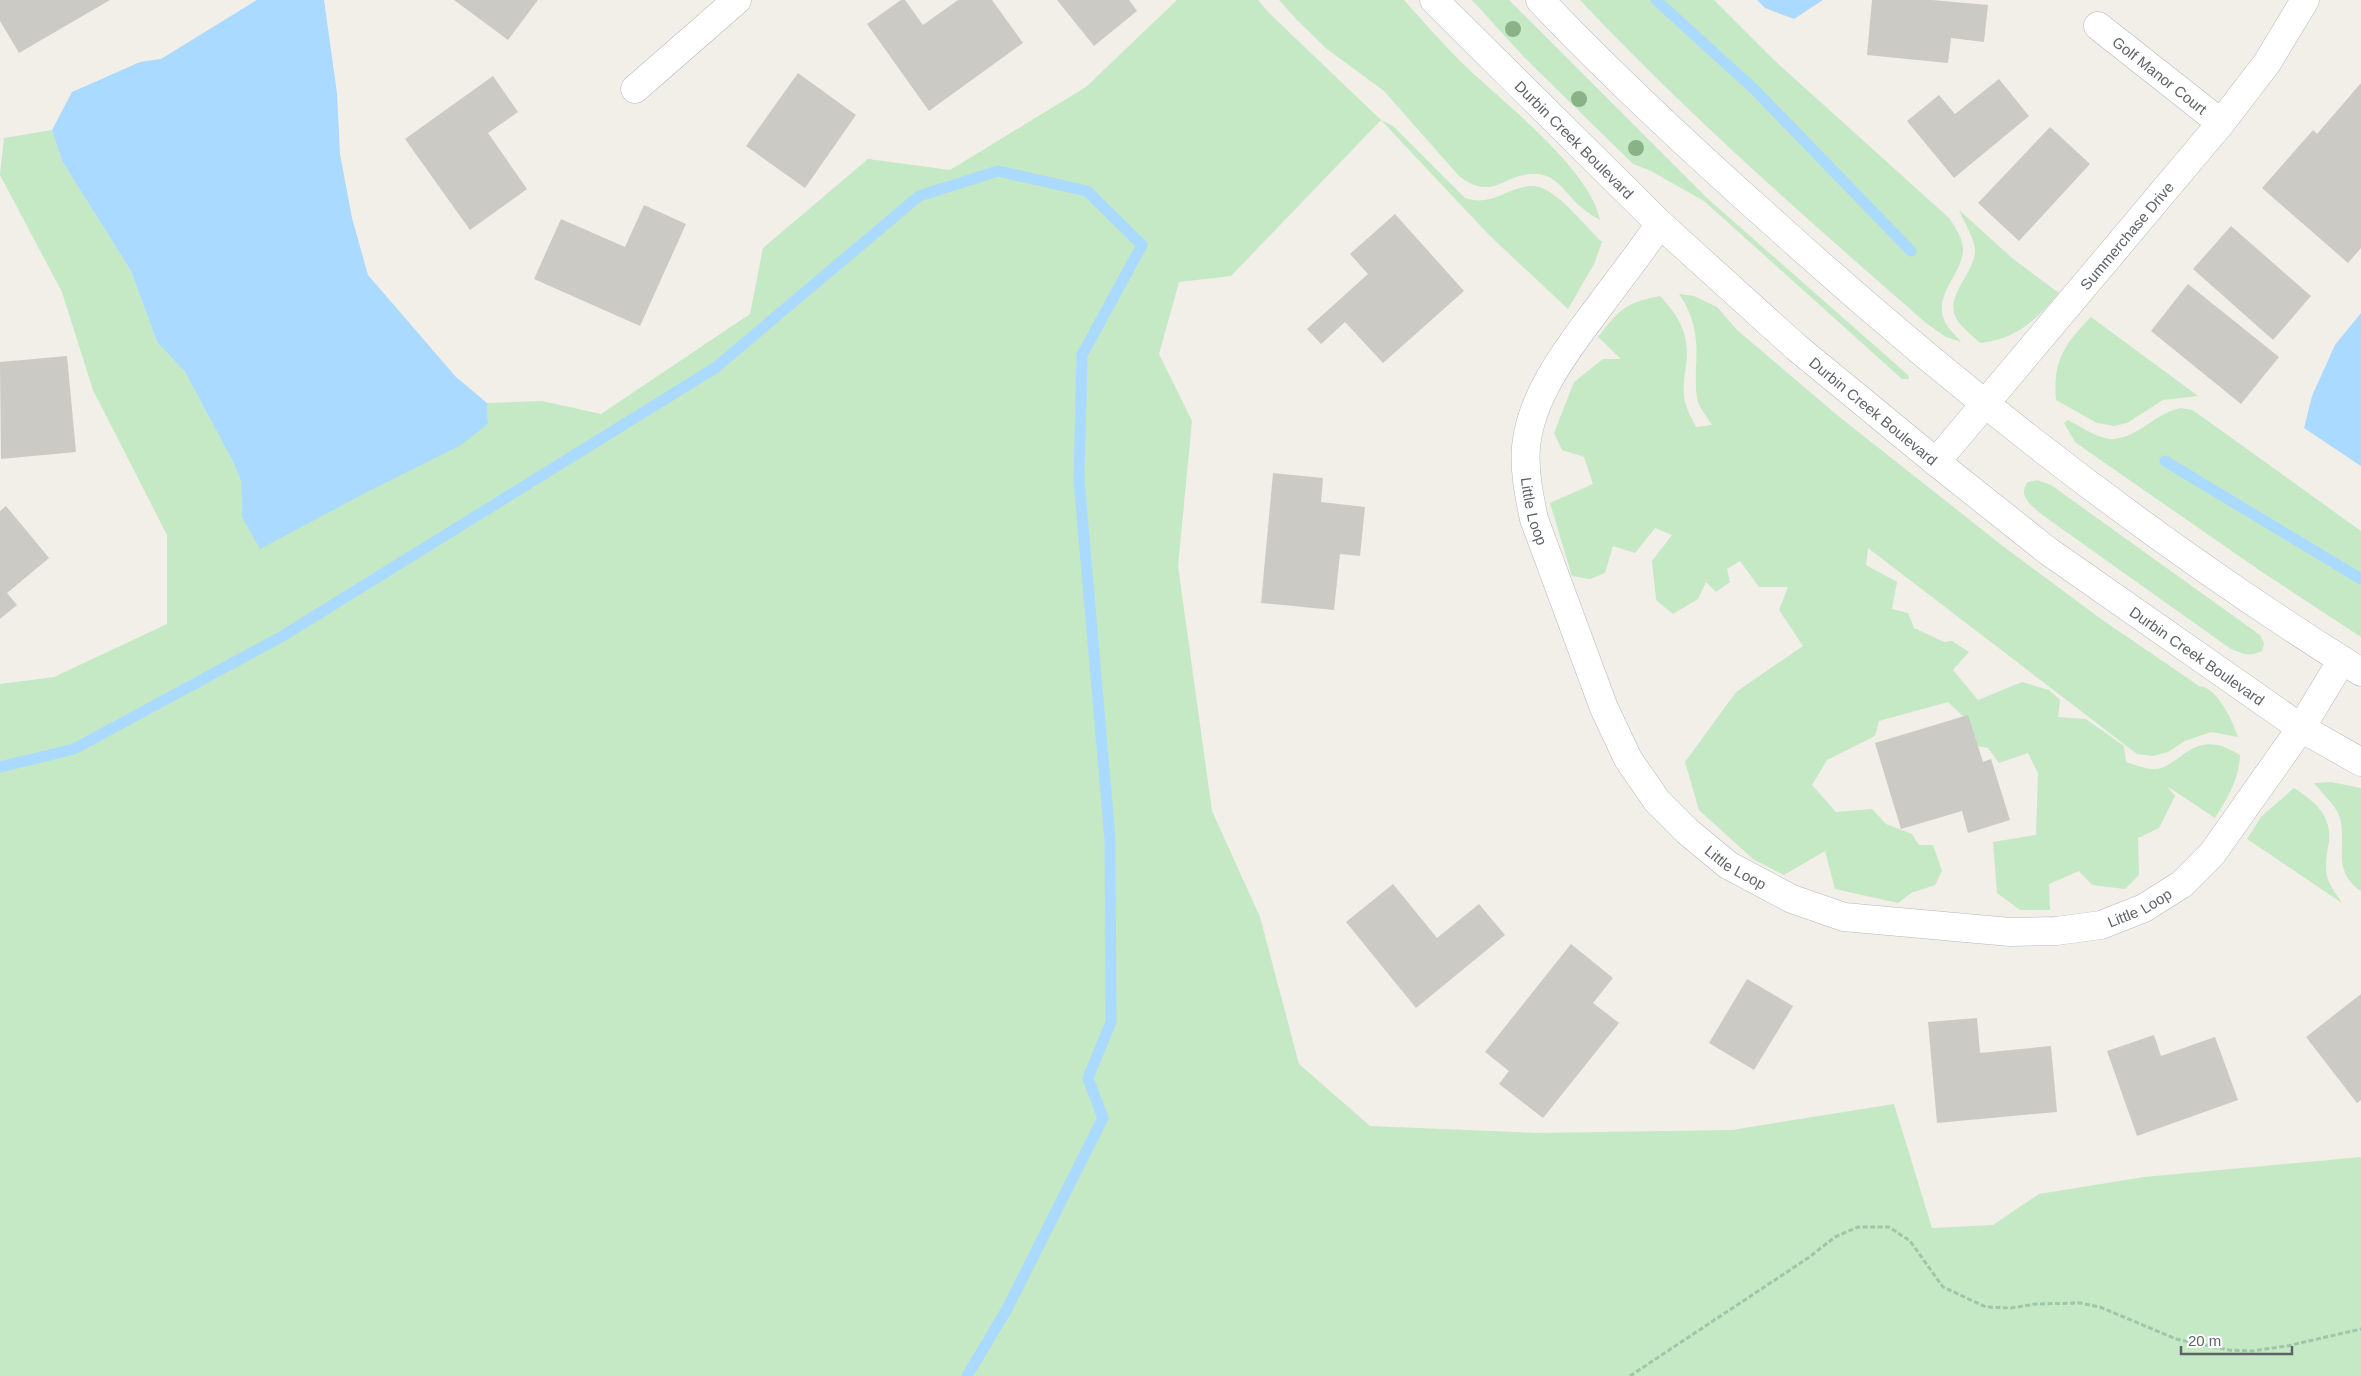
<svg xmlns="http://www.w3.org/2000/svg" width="2361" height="1376" viewBox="0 0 2361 1376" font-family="Helvetica,sans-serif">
<rect width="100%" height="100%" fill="#f1efe8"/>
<g fill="#c5e8c5">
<path d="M1177,0H1258L1270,14L1381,120L1393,126L1465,198C1495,209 1516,178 1542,188C1562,196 1586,227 1602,242L1594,264L1568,309L1489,235L1381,120L1231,276L1179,282L1159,354L1192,421L1178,566L1212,811L1260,917L1299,1064L1370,1126L1535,1133L1732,1130L1894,1104L1932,1228L1993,1225L2039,1194L2144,1177L2361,1157V1376H0V684L54,677L167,624V535L93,390L62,292L0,175L4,138L52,130L62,161L131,271L157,342L185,372L232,460L241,481L242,517L488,424L487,403L542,401L601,414L750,314L763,248L868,159L950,170L1086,87Z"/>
<path d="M1279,0H1404C1423,21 1441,42 1461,62C1500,100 1590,168 1600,220C1594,216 1586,212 1581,207C1570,198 1558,178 1543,175C1506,167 1496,205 1459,176L1384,91L1327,49L1298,21Z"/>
<polygon points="1472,0 1509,0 1708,199 1908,375 1909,379 1902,379 1704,201 1651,171 1633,164 1524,57"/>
<path d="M1580,0H1714L1775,61L1949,218C1955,227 1963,238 1963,250C1962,275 1934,293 1944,320C1947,328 1956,335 1961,342L1946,337L1926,323C1807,219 1688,115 1580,0Z"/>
<path d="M1959,210L2012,258L2059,293C2036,320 2017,339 1980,343C1974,337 1966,331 1960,324C1939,298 1975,276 1975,250C1974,237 1964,222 1959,210Z"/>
<path d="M1679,294L1694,296L1717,307L1737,330L1837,415L2004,547L2101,619L2199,686C2217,687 2233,721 2238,737L2211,732L2185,741L2168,752L2153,756L2137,754L1868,548L1866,565L1897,582L1892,609L1908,613L1914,628L1944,642L1952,641L1969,652L1953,670L1978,700L2022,682L2049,690L2060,700L2058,717L2086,719L2124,746L2126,762C2134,764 2147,770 2156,769C2166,768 2172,762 2180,757C2202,740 2216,741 2240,755C2239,780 2228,797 2215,818L2167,786L2175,796L2159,828L2138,838L2139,875L2125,889L2092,885L2079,871L2049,884L2050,910H2020L1997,893L1993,842L2036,835L2038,773L2028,753L1999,763L1988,748L1977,746L1965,718L1948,702L1879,721L1875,736L1827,760L1812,785L1836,812L1872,809L1886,824L1912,834L1919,845H1933L1942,871L1935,885L1911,893L1898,903L1835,889L1825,851L1784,875L1753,859L1699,810L1685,762L1736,692L1803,646L1779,610L1788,587H1759L1740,561L1727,569L1730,582L1716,592L1706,582L1698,599L1673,614L1656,600L1652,561L1672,535L1655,528L1635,553L1613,546L1605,573L1590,579L1572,576L1550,503L1593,484L1584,457L1562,450L1554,433L1574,382L1603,359H1621L1598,337C1619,310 1626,302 1660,296C1680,317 1690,336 1686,366C1684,379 1682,393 1686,405C1688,413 1693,420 1696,427L1712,425C1707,417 1701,410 1698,402C1695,390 1696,379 1696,367C1698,339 1695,317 1679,294Z"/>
<path d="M2091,317L2198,396L2163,400L2127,423L2114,426L2097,423L2056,400C2053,360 2064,345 2091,317Z"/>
<path d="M2181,408L2192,410L2201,416L2361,531V637L2262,572L2089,452L2075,442L2064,423L2068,420C2081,427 2097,438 2111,439C2138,439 2156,412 2181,408Z"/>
<path d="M2037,480L2051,485L2260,635L2264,643L2262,651C2250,657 2243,654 2231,649L2041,514C2031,505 2017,495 2028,482Z"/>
<path d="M2331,782L2361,788V891C2328,869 2351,838 2337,811C2331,801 2321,792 2314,783Z"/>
<path d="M2294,788C2313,800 2332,815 2329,841C2327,853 2324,867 2328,880C2331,888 2338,896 2342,903L2247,839L2261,817Z"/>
</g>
<g fill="#aadaff">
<polygon points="257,0 324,0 337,93 340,154 352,218 368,275 456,377 487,403 488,424 461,445 369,491 260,549 242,517 241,481 232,460 185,372 157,342 131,271 62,161 52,130 72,92 140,62 161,59"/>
<polygon points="1757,0 1823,0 1794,19 1765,8"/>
<polygon points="2361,313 2361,466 2304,428 2312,396 2335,345"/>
</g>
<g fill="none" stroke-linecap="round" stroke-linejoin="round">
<g stroke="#aadaff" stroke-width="11">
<polyline points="1656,0 1754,89 1911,251"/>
<polyline points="2165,461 2361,579"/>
<polyline points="0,767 74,749 281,637 715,368 919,196 998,171 1087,191 1142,245 1082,355 1079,480 1110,839 1111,1022 1088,1078 1103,1118 1007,1309 967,1376"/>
</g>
</g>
<g fill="#cccac5">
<polygon points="0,0 110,0 19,53 0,21"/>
<polygon points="454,0 538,0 508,40"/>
<polygon points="901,0 905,0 923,25 958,0 992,0 1023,43 929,111 867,24"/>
<polygon points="1057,0 1129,0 1137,11 1094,46"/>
<polygon points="1872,0 1932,0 1988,5 1984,42 1951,38 1948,63 1867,55"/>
<polygon points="798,73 856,115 805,188 746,146"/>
<polygon points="493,76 518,112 488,133 527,189 470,230 405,139"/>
<polygon points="1999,79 2029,116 1954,178 1907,121 1939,95 1955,114"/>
<polygon points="2361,83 2361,248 2348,263 2262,188 2313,130 2317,134"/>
<polygon points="2050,127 2090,164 2019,241 1978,203"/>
<polygon points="644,205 686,224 640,326 534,279 561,219 625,247"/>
<polygon points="1395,214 1464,291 1383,363 1345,322 1321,344 1307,329 1368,274 1350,254"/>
<polygon points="2231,226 2311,296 2273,340 2193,269"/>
<polygon points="2188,284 2279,357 2241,404 2151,331"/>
<polygon points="67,356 76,452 1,459 0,362"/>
<polygon points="1273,473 1323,478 1321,502 1365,507 1360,556 1340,554 1334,610 1261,603"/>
<polygon points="6,506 49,558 7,593 17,605 0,619 0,511"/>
<polygon points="1968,715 1983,762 1991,759 2010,820 1968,833 1962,811 1901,829 1875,743"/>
<polygon points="1393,884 1437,938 1479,904 1505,935 1416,1008 1346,922"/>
<polygon points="1571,944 1613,978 1593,1003 1619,1023 1543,1118 1499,1084 1509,1071 1485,1052"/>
<polygon points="1747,979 1793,1006 1754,1070 1709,1043"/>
<polygon points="2361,994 2361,1100 2357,1103 2306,1037"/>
<polygon points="1977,1018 1980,1053 2051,1046 2057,1112 1937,1123 1928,1022"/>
<polygon points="2154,1035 2161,1056 2215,1037 2238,1100 2137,1136 2107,1051"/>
</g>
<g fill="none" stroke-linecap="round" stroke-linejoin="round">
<defs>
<g id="minor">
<path id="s1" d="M2098,26L2221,123"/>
<polyline points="635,89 737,0"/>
<path id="s2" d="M1660,224C1641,251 1621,277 1601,304C1570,346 1531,393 1526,447C1524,471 1529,495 1534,519L1604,708L1628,759L1657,801L1687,831L1728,865L1792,899L1844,917L2010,932L2056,931L2101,925L2144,908L2182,884L2212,854L2301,728L2342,660"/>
<path id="s3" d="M1936,462L2221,123L2267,63L2305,0"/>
</g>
<g id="tertiary">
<path id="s4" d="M1434,0L1660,224L1796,347L1936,462L2048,551L2301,728L2361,762"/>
<path d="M1540,0C1615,79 1695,153 1776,225C1958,390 2153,542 2361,672"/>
</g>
</defs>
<use href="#minor" stroke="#b5b8bc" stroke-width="29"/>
<use href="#tertiary" stroke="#b5b8bc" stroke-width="29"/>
<polyline stroke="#9cc7a9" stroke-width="3" stroke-dasharray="5 2.5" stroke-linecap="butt" points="1630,1376 1808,1258 1835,1237 1858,1227 1889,1227 1910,1241 1943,1287 1986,1307 2011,1308 2036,1304 2080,1303 2100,1307 2176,1339 2229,1350 2252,1351 2287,1346 2361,1329"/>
<use href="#minor" stroke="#fff" stroke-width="28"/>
<use href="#tertiary" stroke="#fff" stroke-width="28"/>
</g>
<g fill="#89b387">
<circle cx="1513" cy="29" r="8"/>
<circle cx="1579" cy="99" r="8"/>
<circle cx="1636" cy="148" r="8"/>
</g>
<g text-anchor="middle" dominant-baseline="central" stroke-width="4" stroke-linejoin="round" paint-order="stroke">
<g font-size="15" fill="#5f6368" stroke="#fff">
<text stroke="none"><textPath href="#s1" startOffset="79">Golf Manor Court</textPath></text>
<text stroke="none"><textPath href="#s4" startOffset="198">Durbin Creek Boulevard</textPath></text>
<text stroke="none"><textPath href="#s3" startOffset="296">Summerchase Drive</textPath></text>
<text stroke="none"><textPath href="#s4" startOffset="602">Durbin Creek Boulevard</textPath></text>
<text stroke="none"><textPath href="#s2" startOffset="328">Little Loop</textPath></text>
<text stroke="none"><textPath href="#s4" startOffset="1008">Durbin Creek Boulevard</textPath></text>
<text stroke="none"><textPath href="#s2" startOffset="748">Little Loop</textPath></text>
<text stroke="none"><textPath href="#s2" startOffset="1168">Little Loop</textPath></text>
</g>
</g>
<path d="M2181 1346v8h111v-8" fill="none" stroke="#5f6368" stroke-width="2.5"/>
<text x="2188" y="1346" font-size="15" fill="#5f6368" stroke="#ffffff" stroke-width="4" paint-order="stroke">20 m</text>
</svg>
